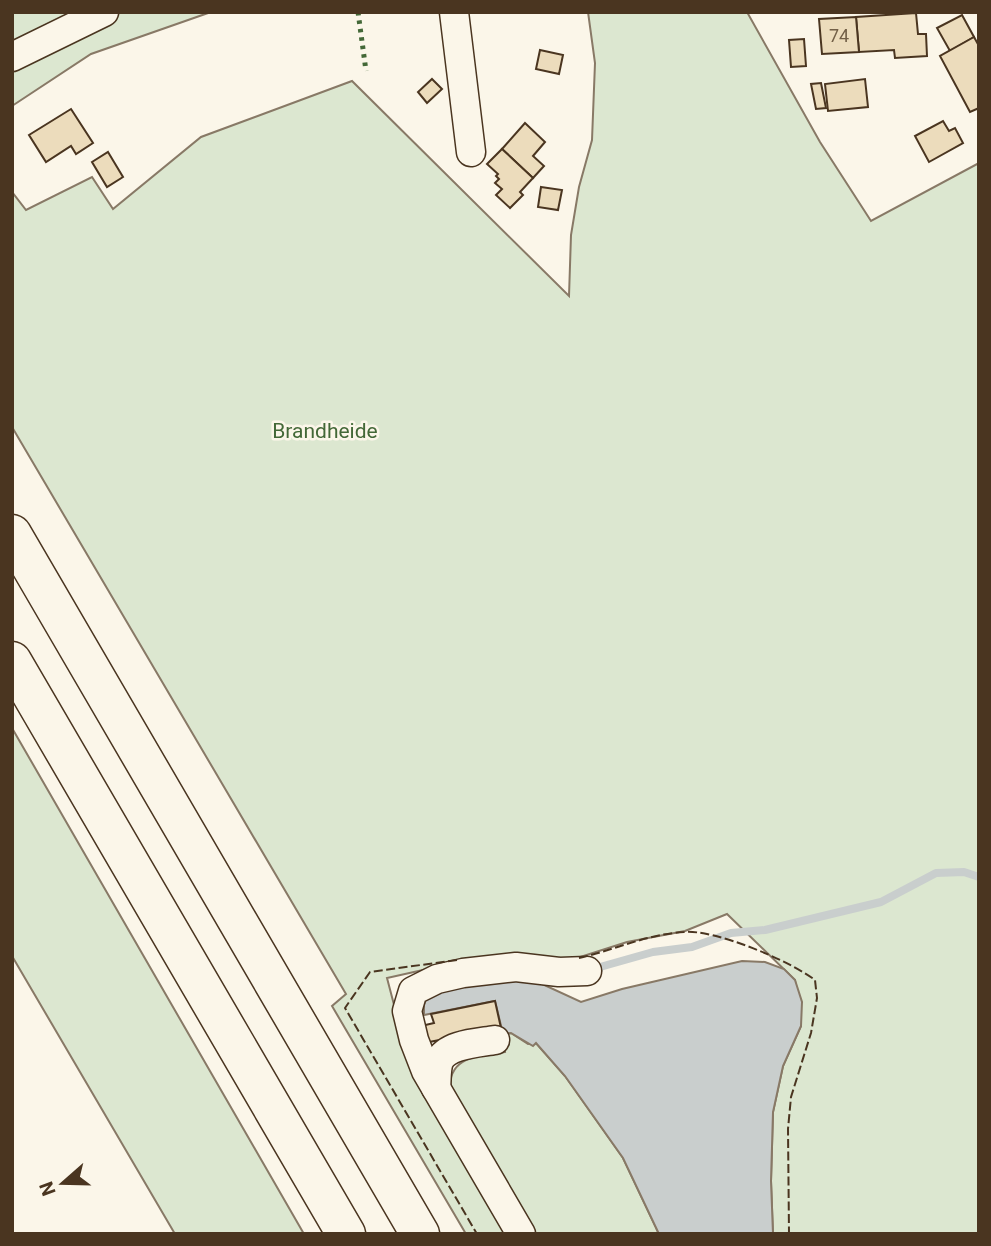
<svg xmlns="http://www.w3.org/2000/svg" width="991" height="1246" viewBox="0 0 991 1246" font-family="Roboto,sans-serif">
<rect width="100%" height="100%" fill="#fbf6e9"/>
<g fill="#dce7d0" stroke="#887966" stroke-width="2">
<polygon points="12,12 211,12 91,54 12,106"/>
<polygon points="588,12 747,12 820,142 871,221 979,163 979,1234 773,1234 771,1181 773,1112 783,1066 801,1026 795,980 727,914 685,931 627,942 571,960 481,957 387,978 409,1062 510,1234 466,1234 332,1006 346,994 12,427 12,192 26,210 92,177 113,209 201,137 352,81 569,296 571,235 579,187 592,140 595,63"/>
<polygon points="12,728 304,1234 175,1234 12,956"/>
<path d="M511,1033L528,1044L536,1043L565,1076L623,1158L659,1234H530L450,1085C451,1056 481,1055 505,1052L503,1034Z"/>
</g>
<polygon fill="#c9cecd" stroke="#887966" stroke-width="2" points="742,961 765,962 784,969 795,980 802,1002 801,1026 783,1066 773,1112 771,1181 773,1234 659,1234 623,1158 565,1076 536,1043 533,1046 511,1033 503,1034 495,1001 424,1015 424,1005 427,995 436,991 513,980 540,983 581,1002 622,989"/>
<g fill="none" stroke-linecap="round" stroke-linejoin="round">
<polyline stroke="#c9cecd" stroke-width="8" points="599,970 600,967 653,952 692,947 731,933 765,930 881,902 936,873 964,872 979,877"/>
</g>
<g fill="#ecdcbc" stroke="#4a3520" stroke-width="2">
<polygon points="916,13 918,34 926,34 927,56 895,58 894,50 859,52 856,17"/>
<polygon points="962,15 974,37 950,51 937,28"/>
<polygon points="856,17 859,52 822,54 819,19"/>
<polygon points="974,37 979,46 979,108 970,112 940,56"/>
<polygon points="804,39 806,66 791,67 789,40"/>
<polygon points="540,50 563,55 559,74 536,69"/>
<polygon points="432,79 442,89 427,103 418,92"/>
<polygon points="865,79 868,107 828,111 825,84"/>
<polygon points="821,83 826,108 816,109 811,84"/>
<polygon points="71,109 93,143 76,154 71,146 46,162 29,135"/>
<polygon points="943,121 949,131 955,128 963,143 929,162 915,136"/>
<polygon points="525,123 545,142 533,156 544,166 533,178 502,149"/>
<polygon points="502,149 533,178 520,192 523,195 510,208 496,195 502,189 495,183 499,179 496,176 498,174 487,164"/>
<polygon points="108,152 123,177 107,187 92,162"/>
<polygon points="541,187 562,190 558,210 538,207"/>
<polygon points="495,1001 501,1028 424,1043 421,1026 434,1023 431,1014"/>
</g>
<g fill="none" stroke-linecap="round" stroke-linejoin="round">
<defs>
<g id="minor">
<polyline points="454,12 471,152"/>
<polyline points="12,57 104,12"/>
<path d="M436,1088C437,1079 436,1069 439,1061C447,1044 478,1043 495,1040"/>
<polyline points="521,1234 426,1071 414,1040 407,1011 413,991 437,979 463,973 516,967 559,972 587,971"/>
</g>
<g id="highway">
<polyline points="12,534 420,1234"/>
<polyline points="12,661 346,1234"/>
</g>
</defs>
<use href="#minor" stroke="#4a3520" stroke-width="31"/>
<use href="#highway" stroke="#4a3520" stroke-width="41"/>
<use href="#minor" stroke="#fbf6e9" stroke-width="28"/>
<use href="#highway" stroke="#fbf6e9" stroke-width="38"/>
<polyline stroke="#436837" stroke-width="5" stroke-dasharray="3.5 5" stroke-linecap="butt" points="358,12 366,71"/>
<g stroke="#4a3520" stroke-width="2" stroke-dasharray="9 3.5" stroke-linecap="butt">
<path d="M579,958C614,950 648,934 684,932C715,929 790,961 815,980L817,998L811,1033L791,1097L788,1129L789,1234"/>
<polyline points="457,960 370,972 345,1008 477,1234"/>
</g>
</g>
<g text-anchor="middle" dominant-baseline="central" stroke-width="5" stroke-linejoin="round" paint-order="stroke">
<g font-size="18" fill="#725f47">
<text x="839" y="35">74</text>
</g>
<g font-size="21" fill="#436837" stroke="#fbf6e9">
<text x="325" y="431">Brandheide</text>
</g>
</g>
<rect width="991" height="1246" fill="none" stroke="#4a3520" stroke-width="28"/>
<g transform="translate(63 1183) rotate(250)" stroke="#fbf6e9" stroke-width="5" paint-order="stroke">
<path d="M0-5L12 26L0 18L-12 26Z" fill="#4a3520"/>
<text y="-10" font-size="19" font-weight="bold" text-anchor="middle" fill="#4a3520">N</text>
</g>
</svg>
